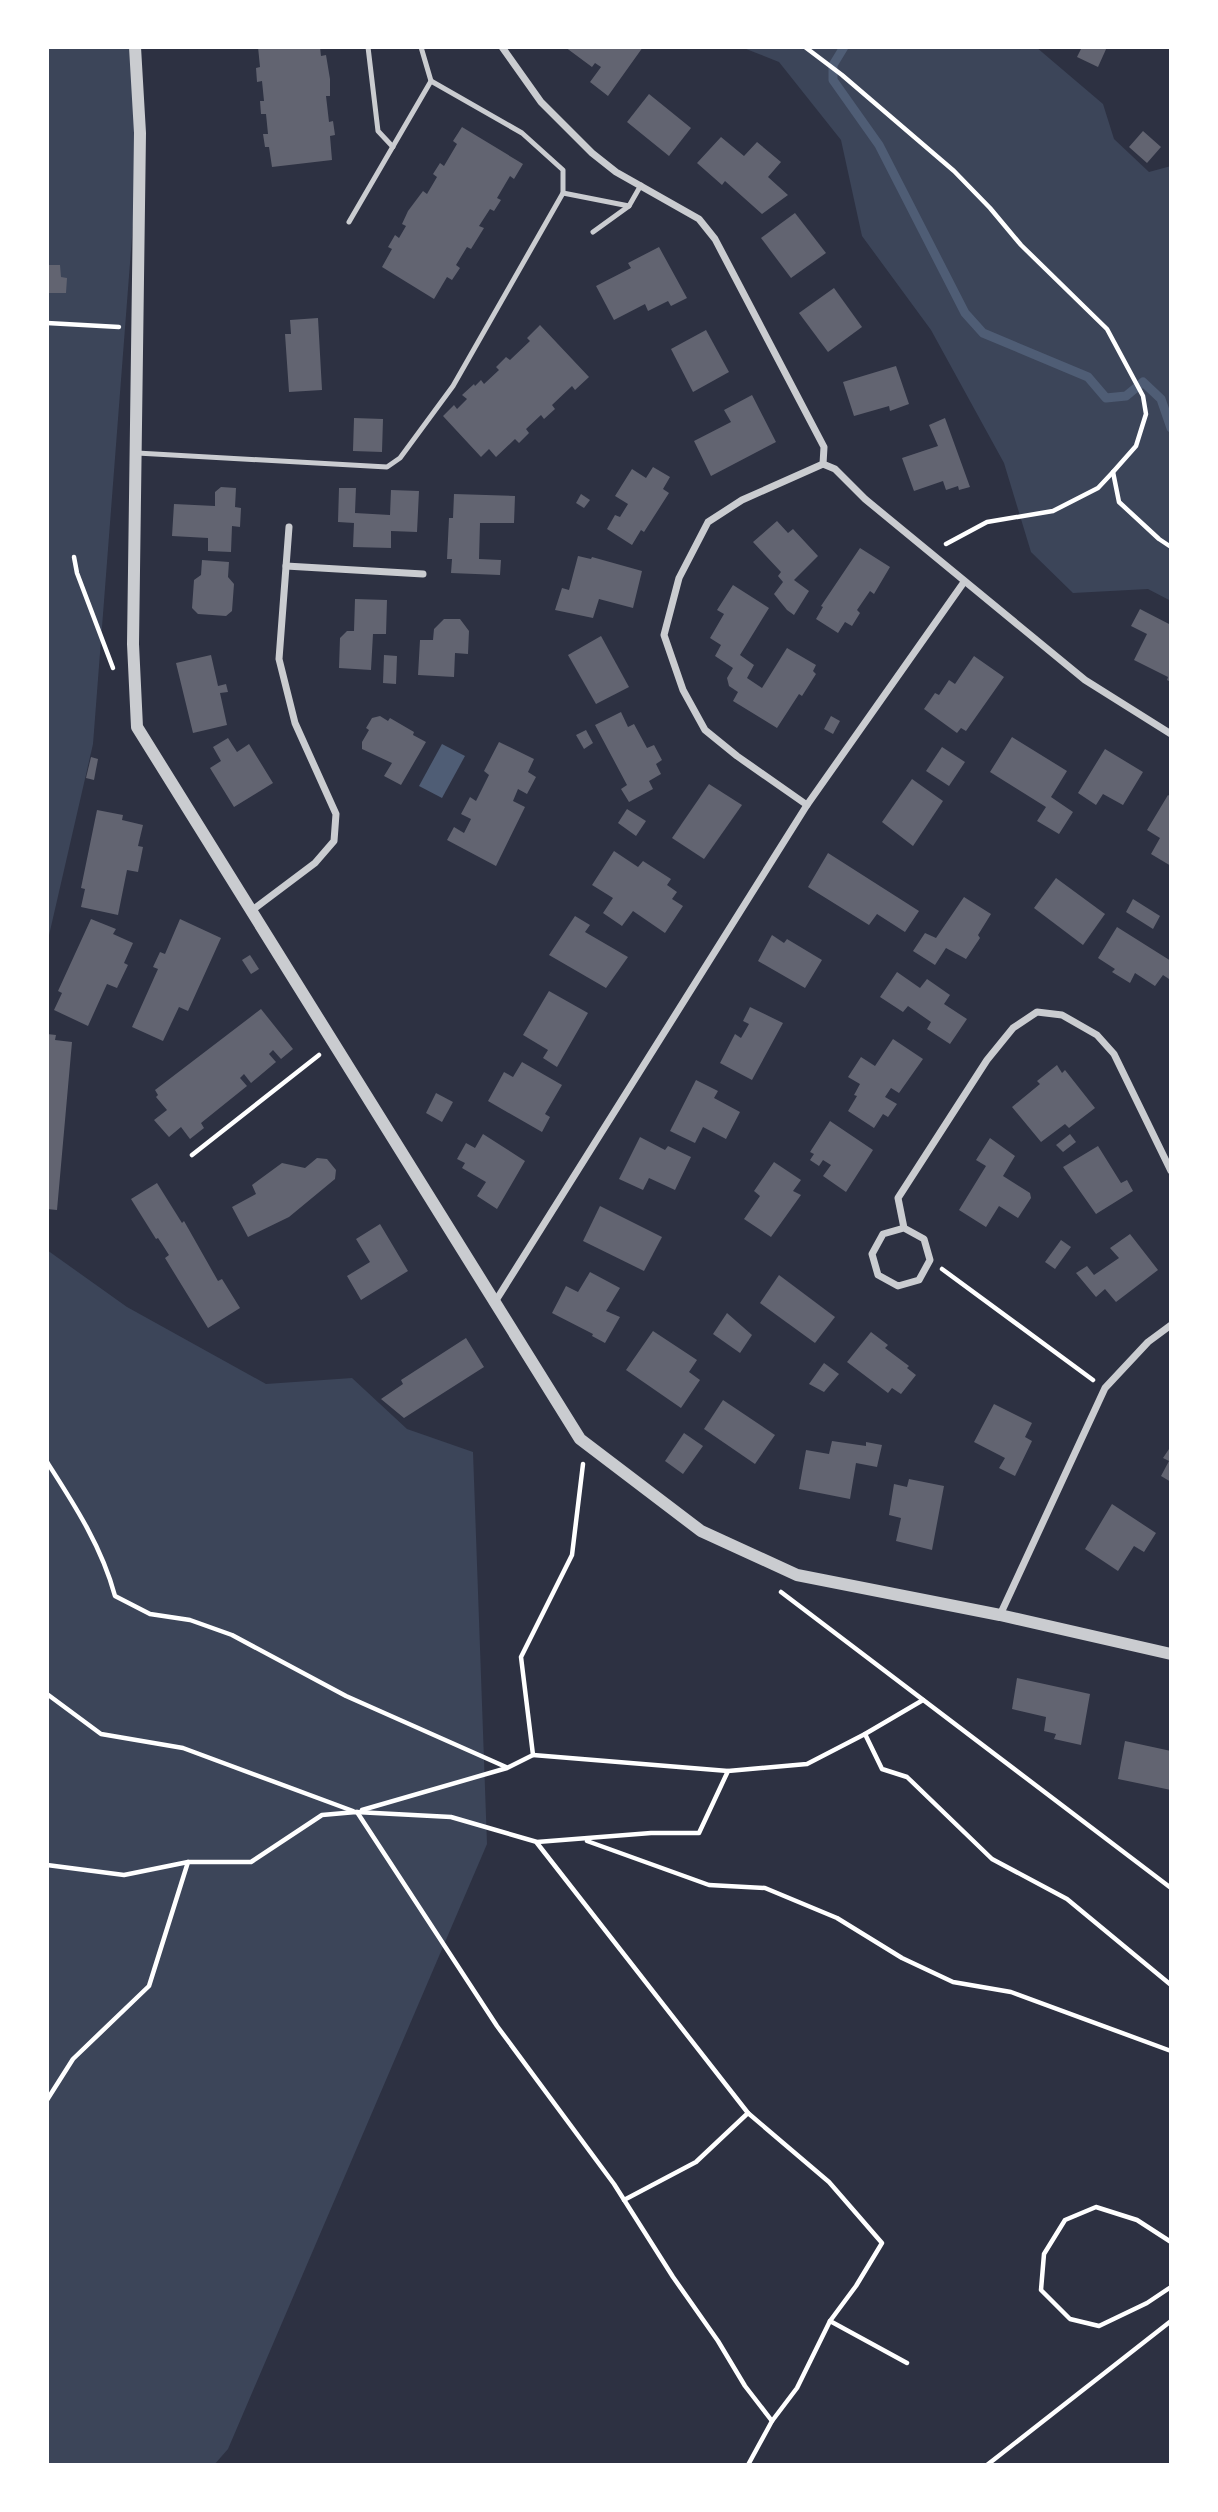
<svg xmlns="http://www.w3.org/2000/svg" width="1218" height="2512" viewBox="0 0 1218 2512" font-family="'Varela Round',sans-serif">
<rect width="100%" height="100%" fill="#2d3142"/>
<g fill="#3c4559">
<polygon points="47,47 130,47 140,133 93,744 47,944"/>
<polygon points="741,47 1036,47 1103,104 1114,139 1149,172 1171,166 1171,601 1148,589 1073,593 1031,552 1004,463 931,330 862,236 841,140 779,62"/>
<polygon points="47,1250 127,1307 266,1384 352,1378 407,1429 473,1452 487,1844 228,2449 214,2465 47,2465"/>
</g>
<polygon fill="#4f5d75" points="442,744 465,756 442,798 419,786"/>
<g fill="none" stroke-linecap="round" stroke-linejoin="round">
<polyline stroke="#4f5d75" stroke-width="9" points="844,47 833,65 833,80 879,145 965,313 983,333 1088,377 1106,398 1126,396 1143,382 1161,399 1171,428"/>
</g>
<g fill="#626471">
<polygon points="258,47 320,47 321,56 326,55 330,79 330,96 326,96 329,122 333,121 335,135 330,136 332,160 272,167 269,147 265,147 263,134 268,134 266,114 261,114 260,101 264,101 262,81 257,82 256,68 260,67"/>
<polygon points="565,47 643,47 608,96 590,82 601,67 595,63 592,67"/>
<polygon points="1082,47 1107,47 1098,67 1077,57"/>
<polygon points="649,94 691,128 669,156 627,122"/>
<polygon points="462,127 523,164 514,179 510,176 497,198 501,200 494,211 490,209 479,226 484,228 471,249 467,247 456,265 460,268 452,280 447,277 434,299 382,267 392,249 388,247 395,235 399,238 406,226 402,224 408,211 423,191 427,194 437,177 433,174 440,163 444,166 457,144 453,141"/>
<polygon points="1143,131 1161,147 1147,163 1129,147"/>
<polygon points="721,137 744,156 757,142 781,162 768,177 788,195 762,214 725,181 722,185 697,163"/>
<polygon points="795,213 826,253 791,278 761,238"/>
<polygon points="659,247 687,298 671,306 668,301 648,311 645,304 614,320 596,286 631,268 628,263"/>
<polygon points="47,265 60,265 61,277 67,278 66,293 47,293"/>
<polygon points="834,288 862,327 828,352 799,313"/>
<polygon points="318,318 322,390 289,392 285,334 291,334 290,320"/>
<polygon points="540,325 589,377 575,390 572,386 552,405 555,409 544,419 541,415 526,429 529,433 519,443 515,439 496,457 489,449 481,457 443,416 454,405 457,409 467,399 462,395 474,384 475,386 481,380 484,384 499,370 496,367 506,357 510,360 530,341 527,338"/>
<polygon points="706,330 729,372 693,392 671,349"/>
<polygon points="896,366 909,404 890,411 889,406 854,416 843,382"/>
<polygon points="752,395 776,442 711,476 694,441 731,422 724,410"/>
<polygon points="354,418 383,419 382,452 353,451"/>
<polygon points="945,418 970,487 959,490 958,486 946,490 943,481 914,491 902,458 938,446 929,425"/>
<polygon points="653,467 670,477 663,489 669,493 644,532 641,530 632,545 607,529 615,515 620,517 628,504 615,496 632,469 646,478"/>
<polygon points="221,487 236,488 235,507 241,508 240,527 232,526 231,552 208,551 208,538 172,536 174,504 215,506 215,492"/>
<polygon points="339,488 356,488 355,513 390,515 391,490 419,491 417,532 391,531 391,548 353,547 354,523 338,522"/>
<polygon points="454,494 515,496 514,523 480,523 479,559 501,560 500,575 451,573 452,559 447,559 449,518 453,518"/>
<polygon points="581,494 590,500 584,508 576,503"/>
<polygon points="777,521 788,533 793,529 818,556 794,580 809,591 794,615 787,610 774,594 783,582 778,576 781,572 753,542"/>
<polygon points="860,548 890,567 874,594 870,591 857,610 860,613 852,626 845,622 838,633 816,619 823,607 821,606"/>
<polygon points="578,556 591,559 592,557 642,571 633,608 599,599 593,618 555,610 562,588 569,590"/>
<polygon points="202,560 229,562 228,577 234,584 232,611 226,616 198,614 192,608 194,580 201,575"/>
<polygon points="733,585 769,608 740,655 754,665 747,678 762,688 787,648 816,665 813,671 816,674 802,696 799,694 777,728 733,701 738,692 729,686 727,678 733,668 715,656 721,645 710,638 724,614 717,610"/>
<polygon points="355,599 387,600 386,634 373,634 371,670 339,668 340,638 347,631 354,631"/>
<polygon points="1140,609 1171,625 1171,682 1167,680 1168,677 1134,660 1147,634 1131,626"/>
<polygon points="444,619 460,619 469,631 468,654 455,653 454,677 418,675 420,640 433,640 434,629"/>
<polygon points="601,636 629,687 596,704 568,655"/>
<polygon points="211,655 218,686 226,684 228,692 220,693 227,725 193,733 176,663"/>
<polygon points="384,655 397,656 396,684 383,683"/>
<polygon points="974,656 1004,677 966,731 961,728 957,733 924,709 935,693 939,695 949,680 955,684"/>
<polygon points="621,712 628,727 634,724 647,748 654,745 662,760 656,764 661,774 649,781 653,789 629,802 621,789 627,785 595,725"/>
<polygon points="380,716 388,721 390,718 414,732 413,735 426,742 401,785 384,776 392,763 362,749 362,742 369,730 366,728 372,718"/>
<polygon points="831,716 840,721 833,734 824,729"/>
<polygon points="586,730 593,743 584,749 576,735"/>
<polygon points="1012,737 1067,771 1051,797 1073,812 1059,834 1037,821 1046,807 990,772"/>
<polygon points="228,738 237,752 249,744 273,783 234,807 210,768 221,761 213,747"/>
<polygon points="499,742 534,759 528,772 536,777 527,794 518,789 513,801 525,807 496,866 447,840 454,827 464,833 471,819 461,814 470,797 476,801 489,775 484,771"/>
<polygon points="942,747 965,762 949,786 926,771"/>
<polygon points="1105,749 1143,772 1123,805 1103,794 1096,805 1078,793"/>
<polygon points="91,757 98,759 94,780 86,778"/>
<polygon points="912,779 943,801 913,846 882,822"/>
<polygon points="709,784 742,805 704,859 672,838"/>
<polygon points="1168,795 1171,797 1171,866 1151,854 1160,838 1147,830"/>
<polygon points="627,809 646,821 636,836 618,823"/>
<polygon points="97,810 123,815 122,820 143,825 138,846 143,847 138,872 127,870 118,915 81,907 85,889 81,888"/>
<polygon points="614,851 638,867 643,861 671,879 667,885 677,892 672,899 683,906 665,933 633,911 622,926 603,913 613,898 592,885"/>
<polygon points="828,853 919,911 905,932 877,914 869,925 808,887"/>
<polygon points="1056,878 1105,914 1083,945 1034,908"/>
<polygon points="964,897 991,914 978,935 980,938 966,959 946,948 935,965 913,951 925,933 936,938"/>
<polygon points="1133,899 1160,916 1153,929 1126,912"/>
<polygon points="575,916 590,925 585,932 628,957 606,988 549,955"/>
<polygon points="91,919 116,929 113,934 133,943 124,963 128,965 117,988 107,984 88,1026 54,1010 62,993 58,991"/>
<polygon points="180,919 221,938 188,1011 179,1007 163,1041 132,1027 158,969 153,967 160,952 165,954"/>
<polygon points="1117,927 1171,961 1169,979 1163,975 1155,986 1135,973 1130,983 1112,972 1115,969 1098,958"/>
<polygon points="772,935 784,943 787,939 822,960 805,988 758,961"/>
<polygon points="250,955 259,969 251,974 242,960"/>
<polygon points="897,972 920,988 927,979 950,995 944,1004 967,1019 950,1044 927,1029 931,1022 908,1006 903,1012 880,997"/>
<polygon points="549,991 588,1013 557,1067 543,1058 548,1050 523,1035"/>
<polygon points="750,1007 783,1023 752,1080 720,1063 735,1034 741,1038 749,1024 743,1021"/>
<polygon points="261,1009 293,1049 281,1059 273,1050 269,1054 276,1062 251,1083 244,1074 240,1078 247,1086 201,1123 204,1128 190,1139 181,1127 169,1137 154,1120 167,1110 156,1097 158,1095 155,1090"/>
<polygon points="47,1034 56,1035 55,1040 72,1042 57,1210 47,1209"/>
<polygon points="893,1039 923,1059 899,1093 891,1088 885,1097 897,1104 888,1117 883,1114 874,1128 848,1111 857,1096 854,1095 860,1084 848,1077 861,1057 875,1066"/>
<polygon points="522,1062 562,1085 545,1114 550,1117 542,1132 488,1101 504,1072 513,1077"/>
<polygon points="1057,1065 1062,1073 1065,1070 1095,1108 1069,1128 1065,1124 1041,1142 1012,1107 1040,1084 1037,1081"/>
<polygon points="696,1080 718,1091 714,1098 740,1112 726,1139 703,1127 695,1143 670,1131"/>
<polygon points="436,1093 453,1102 442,1122 426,1113"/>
<polygon points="830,1121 873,1150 846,1192 823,1176 831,1165 823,1160 819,1166 810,1160 814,1154 810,1152"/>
<polygon points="483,1134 525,1161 497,1209 477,1196 486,1182 462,1168 465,1163 457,1159 466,1143 475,1148"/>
<polygon points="1070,1134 1076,1142 1063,1152 1056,1145"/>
<polygon points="640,1137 665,1150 668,1146 691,1157 675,1190 649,1178 643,1190 619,1179"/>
<polygon points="990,1138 1015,1156 1003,1176 1030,1193 1031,1198 1018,1218 999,1206 986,1227 959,1210 986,1166 976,1160"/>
<polygon points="1098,1146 1121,1183 1127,1180 1133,1191 1096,1214 1063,1167"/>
<polygon points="317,1158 327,1159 336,1170 335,1179 289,1217 248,1237 232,1207 256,1194 252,1185 282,1163 305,1168"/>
<polygon points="774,1162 801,1180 793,1191 801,1195 771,1237 744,1219 760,1196 754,1191"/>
<polygon points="157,1183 182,1223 184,1221 218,1281 222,1279 240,1308 208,1328 165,1258 169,1255 162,1244 158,1238 156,1239 131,1199"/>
<polygon points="600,1206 662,1237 644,1271 583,1241"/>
<polygon points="380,1224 408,1271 361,1300 347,1276 370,1262 356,1239"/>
<polygon points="1130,1234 1158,1270 1116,1302 1105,1289 1096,1297 1076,1273 1087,1266 1094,1275 1119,1258 1110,1248"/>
<polygon points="1061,1240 1071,1247 1055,1269 1045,1262"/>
<polygon points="590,1272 620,1288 606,1311 620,1317 605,1343 592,1336 593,1334 552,1313 566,1286 578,1292"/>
<polygon points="779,1275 835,1317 815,1343 760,1303"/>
<polygon points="727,1313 752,1335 740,1353 713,1334"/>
<polygon points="653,1331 697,1360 689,1372 700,1380 681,1408 626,1370"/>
<polygon points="871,1332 888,1345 885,1348 909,1366 907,1368 916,1375 901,1394 892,1388 888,1393 847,1362"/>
<polygon points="466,1338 484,1367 404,1418 381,1399 403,1384 401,1380"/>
<polygon points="824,1363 839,1374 824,1392 809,1384"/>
<polygon points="723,1400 775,1435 755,1464 704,1429"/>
<polygon points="994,1404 1032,1423 1025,1437 1032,1441 1015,1476 999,1468 1005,1458 974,1442"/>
<polygon points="684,1433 703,1446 683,1474 665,1461"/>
<polygon points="832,1441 866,1446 866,1442 882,1445 877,1467 856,1463 850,1499 799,1489 806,1450 829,1454"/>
<polygon points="1171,1446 1171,1482 1161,1476 1169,1461 1163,1458"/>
<polygon points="909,1479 944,1486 932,1550 896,1541 901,1518 889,1515 894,1484 907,1487"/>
<polygon points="1112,1504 1156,1533 1144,1552 1134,1546 1118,1571 1085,1549"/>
<polygon points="1017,1678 1090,1694 1081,1745 1054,1739 1056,1734 1044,1731 1046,1717 1012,1709"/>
<polygon points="1125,1741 1171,1751 1171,1790 1118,1779"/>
</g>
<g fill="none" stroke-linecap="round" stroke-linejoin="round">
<g stroke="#fff" stroke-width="4.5">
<polyline points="805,47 842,75 954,171 990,208 1021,245 1107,329 1143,396 1146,414 1136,446 1113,472 1119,502 1159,539 1171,547"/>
<polyline points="47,323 119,327"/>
<polyline points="946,544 987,522 1053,511 1098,488 1113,472"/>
<polyline points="74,557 77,573 113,668"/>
<polyline points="192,1155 319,1055"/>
<polyline points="942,1269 1093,1380"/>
<path d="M47,1462C74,1504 102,1547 115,1596L150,1614L190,1620L232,1635L346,1696L506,1767"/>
<polyline points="781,1592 1171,1888"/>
<polyline points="47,1694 101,1734 183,1748 353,1811"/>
<polyline points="865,1734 882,1769 907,1777 992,1859 1067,1899 1171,1985"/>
<polyline points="533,1755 728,1771"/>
<polyline points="362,1810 507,1768 533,1755 521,1657 572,1555 583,1464"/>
<polyline points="357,1812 497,2026 614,2184 673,2277 718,2341 745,2386 772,2421"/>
<polyline points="587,1841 709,1885 765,1888 837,1918 902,1958 953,1982 1011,1992 1171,2051"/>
<polyline points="537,1843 748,2113"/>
<polyline points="47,1865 124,1875 188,1862 251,1862 322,1815 356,1812 451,1817 537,1842 651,1833 699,1833 728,1771 807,1764 865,1734 923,1700"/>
<polyline points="47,2100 73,2059 149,1986 188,1862"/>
<polyline points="624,2200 696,2162 748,2113 829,2182 882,2243 856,2286 830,2321"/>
<polyline points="1171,2242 1137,2220 1096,2207 1065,2220 1044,2254 1041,2290 1070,2319 1099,2326 1147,2303 1171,2287"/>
<polyline points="748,2465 772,2421 797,2388 830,2321 907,2363"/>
<polyline points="987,2465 1171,2321"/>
</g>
<g stroke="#caccd0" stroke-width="5">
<polyline points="368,47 378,131 393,147"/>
<polyline points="563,193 629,206"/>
<polyline points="349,222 431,81"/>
<polyline points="593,232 629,206 641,185"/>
<polyline points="137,453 387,467 400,458 453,386 563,193 563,170 522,133 431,81 421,47"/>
</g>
<g stroke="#caccd0" stroke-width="7">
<polyline points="502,47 541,102 592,153 616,172 699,219 715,239 824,447 823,464 835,469 865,499 1085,680 1171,734"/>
<polyline points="286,566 423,574"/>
<polyline points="807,805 737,756 705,730 683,690 664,635 679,578 708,522 742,500 823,464"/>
<polyline points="251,911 315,863 334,841 336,814 295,723 279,659 289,527"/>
<polyline points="904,1228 883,1234 872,1254 878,1275 898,1286 919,1280 930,1260 924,1239 904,1228 898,1198 987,1060 1013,1028 1037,1012 1062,1015 1097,1035 1114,1054 1171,1171"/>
<polyline points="495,1302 807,805 964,582"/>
<polyline points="1000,1615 1105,1388 1148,1342 1171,1325"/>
</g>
<polyline stroke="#caccd0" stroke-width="12" points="135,47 140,133 133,644 137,727 580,1439 701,1531 797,1575 1000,1615 1171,1654"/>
</g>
<rect width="1218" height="2512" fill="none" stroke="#ffffff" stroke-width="98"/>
</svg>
